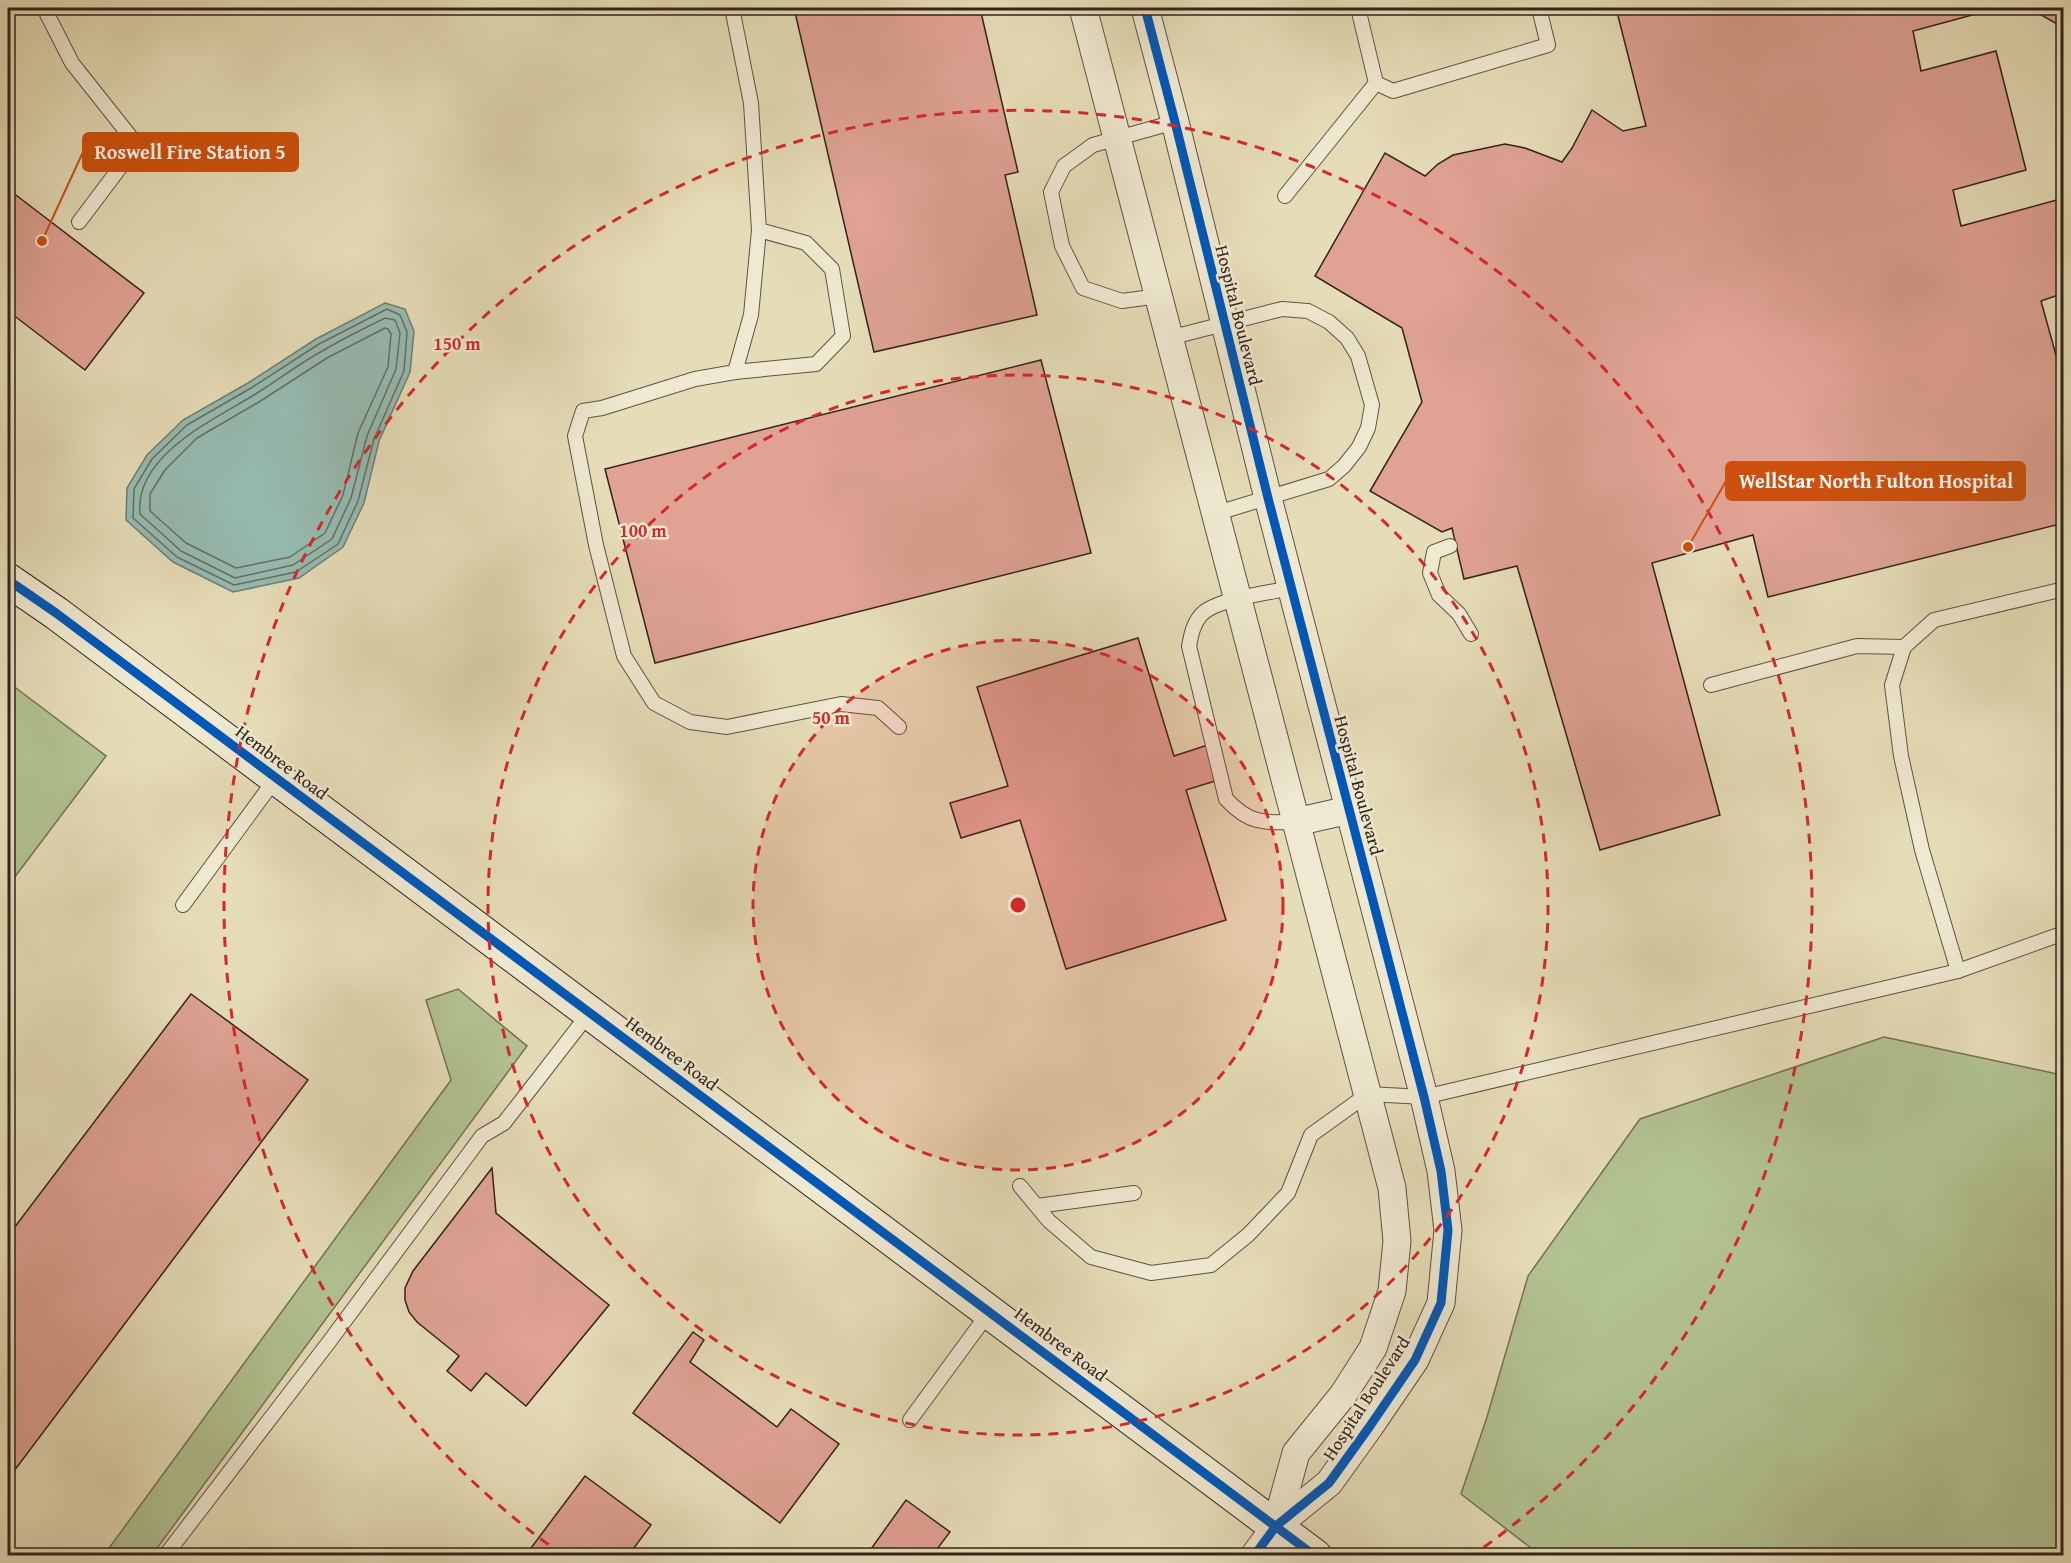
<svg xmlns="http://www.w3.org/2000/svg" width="2071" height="1563" viewBox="0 0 2071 1563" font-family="'Gentium Book Plus',serif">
<rect width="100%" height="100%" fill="#e6ddb8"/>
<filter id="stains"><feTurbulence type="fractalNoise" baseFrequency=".00333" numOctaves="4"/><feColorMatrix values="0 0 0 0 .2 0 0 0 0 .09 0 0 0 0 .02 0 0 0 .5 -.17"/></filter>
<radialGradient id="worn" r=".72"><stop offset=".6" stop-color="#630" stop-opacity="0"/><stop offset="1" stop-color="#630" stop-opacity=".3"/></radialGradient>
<g fill="#b2c291" stroke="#727256" stroke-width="1.5">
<polygon points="8,682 106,756 8,886"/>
<polygon points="458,989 527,1046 152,1555 104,1555 451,1080 426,1000"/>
<polygon points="1884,1037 2062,1075 2063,1074 2063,1555 1540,1555 1461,1494 1487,1417 1528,1276 1640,1119"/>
</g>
<polygon fill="#96bbb1" stroke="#6e7e75" stroke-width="1.5" points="385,303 405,309 414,331 410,372 379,441 364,503 343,547 299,578 233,592 173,562 126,520 127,488 147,455 183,420 248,383 316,339"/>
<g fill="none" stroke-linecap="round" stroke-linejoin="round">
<g stroke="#646e66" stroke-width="1.5">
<polygon points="387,309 400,315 407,332 404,371 374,439 358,501 338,544 296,572 234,585 177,557 133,518 134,489 152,459 187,425 251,388 319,344"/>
<path d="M385,318L395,320L400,333L396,369L367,436L351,498L332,539L293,565L235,578L181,551L140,514C134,456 213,420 254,395C278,380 300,363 324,350C344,338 365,328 385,318Z"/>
<polygon points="385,328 388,329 391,334 388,367 358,433 343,495 325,533 290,557 236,568 186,543 150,511 150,494 165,470 197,438 259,402 327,358"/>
</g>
</g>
<g fill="#dfa293" stroke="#33221b" stroke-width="1.5">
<polygon points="794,8 980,8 1018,172 1005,175 1037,315 874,352"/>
<polygon points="1616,8 1998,8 1913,31 1921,71 1996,51 2026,170 1953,190 1961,226 2064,198 2064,293 2041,301 2064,384 2064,523 1768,597 1753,535 1652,563 1720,815 1600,850 1517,566 1464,579 1452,528 1442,532 1370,491 1422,402 1402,328 1315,276 1385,153 1425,176 1438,164 1453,155 1505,144 1525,148 1562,162 1572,148 1592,110 1623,131 1646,126"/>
<polygon points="2029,8 2064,8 2064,28"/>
<polygon points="8,189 144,293 85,370 8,311"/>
<polygon points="1041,360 1091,553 655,663 605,469"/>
<polygon points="1138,638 1174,756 1217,742 1228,777 1186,790 1226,920 1066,969 1020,820 961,838 950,803 1008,786 977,687"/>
<polygon points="191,994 308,1080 8,1479 8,1236"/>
<polygon points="492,1168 496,1213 609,1305 526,1406 486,1373 471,1391 447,1371 459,1356 417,1322 409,1312 405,1300 405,1288 413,1271"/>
<polygon points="693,1332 704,1340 690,1362 777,1427 791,1409 839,1444 780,1523 633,1413"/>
<polygon points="585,1476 651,1525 628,1556 525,1556"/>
<polygon points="906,1500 950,1532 937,1549 946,1556 866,1556"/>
</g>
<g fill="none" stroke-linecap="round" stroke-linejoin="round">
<defs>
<g id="lane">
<polyline points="44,8 72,63 137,145 79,222"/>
<polyline points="732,8 751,103 759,230 751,315 735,372 816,364 843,336 832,269 806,243 759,230"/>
<polyline points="1358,8 1376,83 1393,91 1548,45 1539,8"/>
<polyline points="1285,196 1376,83"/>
<polyline points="1159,296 1122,301 1083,288 1062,246 1051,192 1064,166 1093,145 1175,122"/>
<polyline points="1169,338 1282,309 1308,311 1329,322 1347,338 1358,356 1372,405 1368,428 1359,447 1344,466 1329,479 1214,514"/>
<polyline points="735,372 695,379 602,408 583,411 575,436 596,545 624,656 654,703 690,722 727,727 841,704 878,708 899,727"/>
<polyline points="1450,546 1434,552 1430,573 1439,595 1459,614 1471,634"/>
<path d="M1291,588C1269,593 1215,599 1201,615C1193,624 1191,636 1189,646L1226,799C1249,824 1264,823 1296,822"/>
<polyline points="1711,685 1857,646 1904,647"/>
<polyline points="183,905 276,778"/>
<polyline points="1958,971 1922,850 1901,756 1892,685 1904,647 1934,620 2064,589"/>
<polyline points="1020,1186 1049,1221 1091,1257 1151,1273 1211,1265 1248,1235 1288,1193 1311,1135 1368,1094 1424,1097 1958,971 2064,933"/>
<polyline points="1037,1206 1134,1193"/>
<polyline points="910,1420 990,1311"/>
<polyline points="165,1556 329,1342 482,1136 504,1123 590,1012"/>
</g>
<g id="street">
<polyline points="1083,8 1392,1188 1397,1241 1392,1291 1373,1348 1343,1395 1296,1453 1276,1526"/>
<polyline points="1145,8 1175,122 1268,498 1424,1097 1441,1171 1448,1230 1441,1303 1415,1360 1370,1426 1329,1483 1276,1526 1254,1556"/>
<polyline points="1296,822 1349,810"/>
</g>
<polyline id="secondary" points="8,580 56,613 1315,1556"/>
</defs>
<use href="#lane" stroke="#605142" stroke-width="16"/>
<use href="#street" stroke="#605142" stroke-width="29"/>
<use href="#secondary" stroke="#33221b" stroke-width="35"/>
<use href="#lane" stroke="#efe9d1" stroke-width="14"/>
<use href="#street" stroke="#efe9d1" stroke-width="27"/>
<use href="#secondary" stroke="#efe9d1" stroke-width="33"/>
<defs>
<g id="cycleway">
<polyline points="1145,8 1175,122 1268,498 1424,1097 1441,1171 1448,1230 1441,1303 1415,1360 1370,1426 1329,1483 1276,1526 1254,1556"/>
<polyline points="8,580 56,613 1315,1556"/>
</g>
</defs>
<use href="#cycleway" stroke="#efe9d1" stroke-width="13"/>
<use href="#cycleway" stroke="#0057b8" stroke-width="9"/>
</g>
<circle cx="1018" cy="905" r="265" fill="#d62828" fill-opacity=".12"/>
<g fill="none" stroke="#d62828" stroke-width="3" stroke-dasharray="10 8">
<circle cx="1018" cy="905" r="265"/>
<circle cx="1018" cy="905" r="530"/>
<path d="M563 1555A794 794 0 1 1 1473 1555"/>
</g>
<g text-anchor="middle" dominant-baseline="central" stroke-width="5" stroke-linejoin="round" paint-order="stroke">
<g font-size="18" fill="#33221b" stroke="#efe9d1">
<text transform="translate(1239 315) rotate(76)">Hospital Boulevard</text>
<text transform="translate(282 762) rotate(37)">Hembree Road</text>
<text transform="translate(1359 785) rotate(75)">Hospital Boulevard</text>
<text transform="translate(672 1053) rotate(37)">Hembree Road</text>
<text transform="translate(1061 1344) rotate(37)">Hembree Road</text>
<text transform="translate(1366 1398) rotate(-57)">Hospital Boulevard</text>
</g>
</g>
<circle cx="1018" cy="905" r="9" fill="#d62828" stroke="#efe9d1" stroke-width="3"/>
<g font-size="18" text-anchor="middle" font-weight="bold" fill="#d62828" stroke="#efe9d1" stroke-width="5" stroke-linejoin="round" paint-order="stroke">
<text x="457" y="350">150 m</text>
<text x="643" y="537">100 m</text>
<text x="831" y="724">50 m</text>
</g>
<path fill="none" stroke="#cd510e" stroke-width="2" d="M42 241L83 152M1688 547L1726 481"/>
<g fill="#cd510e" stroke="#efe9d1" stroke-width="2">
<circle cx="42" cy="241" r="6"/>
<circle cx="1688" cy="547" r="6"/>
</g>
<g fill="#cd510e" stroke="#cd510e" stroke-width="2">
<rect x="83" y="133" width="215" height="38" rx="6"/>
<rect x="1726" y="462" width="299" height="38" rx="6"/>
</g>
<g font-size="20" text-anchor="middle" font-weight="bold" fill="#fff">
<text x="190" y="159">Roswell Fire Station 5</text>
<text x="1876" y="488">WellStar North Fulton Hospital</text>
</g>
<rect width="2071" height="1563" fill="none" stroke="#e6ddb8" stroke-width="30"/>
<rect x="9" y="9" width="2053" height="1545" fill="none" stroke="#33221b" stroke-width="3"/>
<rect x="15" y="15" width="2041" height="1533" fill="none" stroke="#33221b" stroke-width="1.5"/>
<rect width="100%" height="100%" filter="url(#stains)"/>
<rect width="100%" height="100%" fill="url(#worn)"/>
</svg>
